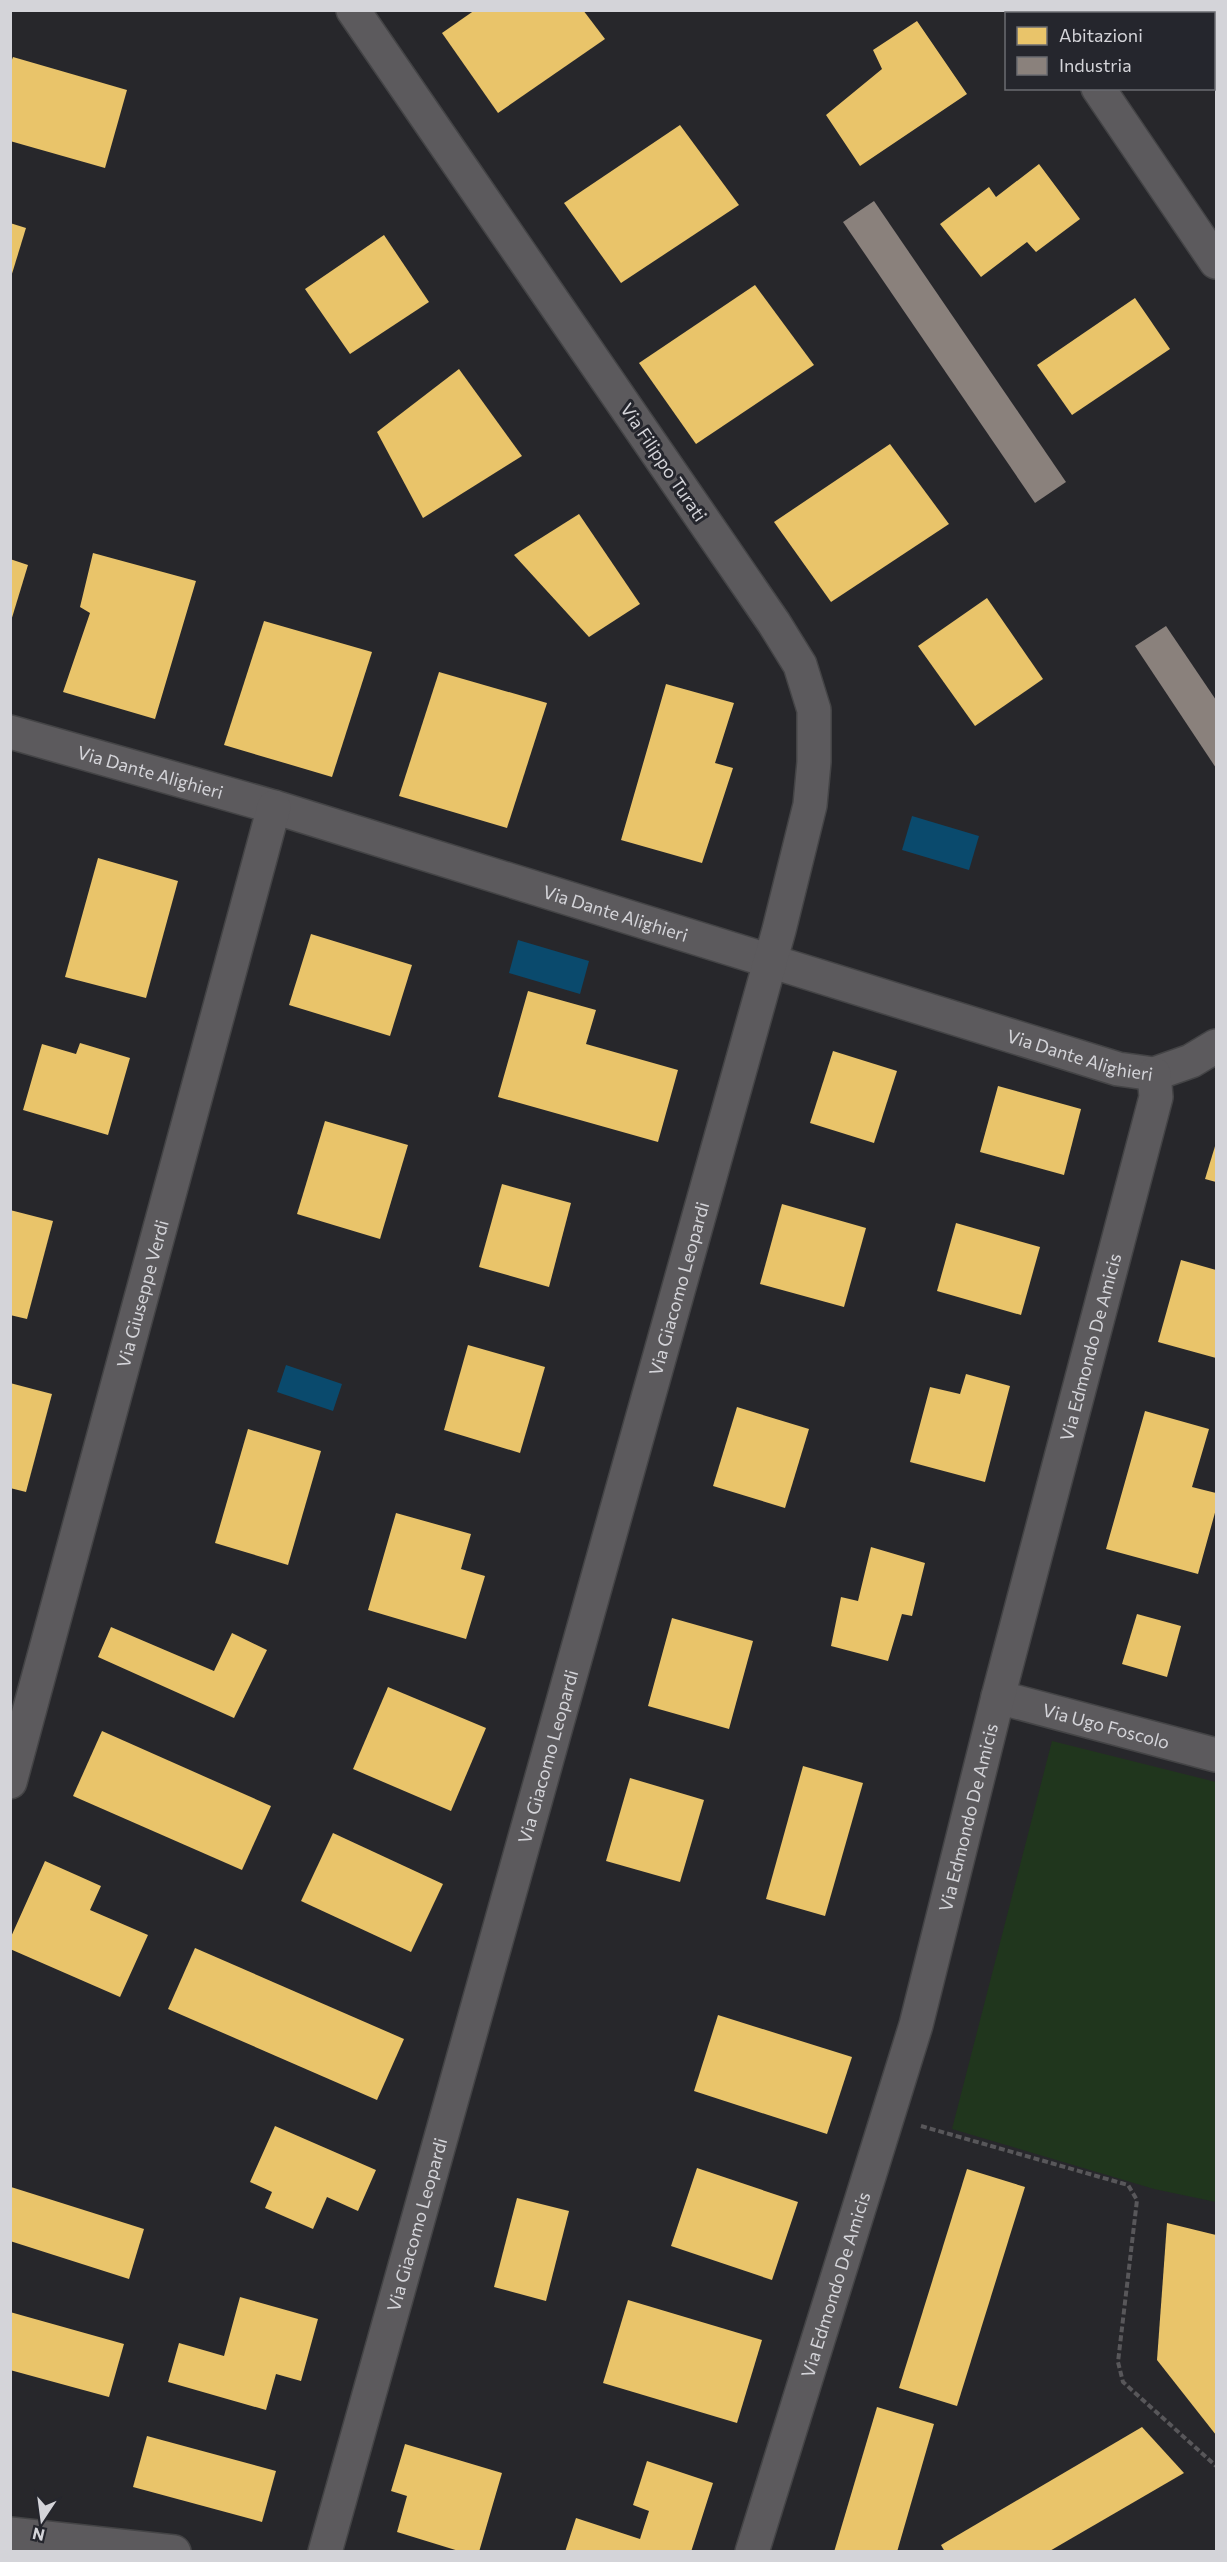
<svg xmlns="http://www.w3.org/2000/svg" width="1227" height="2562" viewBox="0 0 1227 2562" font-family="Commissioner,sans-serif">
<rect width="100%" height="100%" fill="#27272b"/>
<polygon fill="#20361d" points="1052,1741 1216,1782 1216,2202 1154,2189 952,2129"/>
<g fill="#0a4a6d">
<polygon points="912,816 979,836 969,870 902,850"/>
<polygon points="518,940 589,961 580,994 509,973"/>
<polygon points="286,1365 342,1384 333,1411 277,1392"/>
</g>
<g fill="#e9c46a">
<polygon points="475,10 583,10 605,39 498,113 442,33"/>
<polygon points="917,21 967,94 860,166 826,115 882,69 873,50"/>
<polygon points="13,57 127,90 105,168 10,141 10,65"/>
<polygon points="680,125 739,205 621,283 564,203"/>
<polygon points="1039,164 1080,219 1036,252 1027,242 981,277 940,224 989,187 996,197"/>
<polygon points="10,223 26,228 11,277 10,276"/>
<polygon points="384,235 429,302 350,354 305,289"/>
<polygon points="755,285 814,365 696,444 639,363"/>
<polygon points="1135,298 1170,349 1072,415 1037,365"/>
<polygon points="459,369 522,456 423,518 377,432"/>
<polygon points="890,444 949,524 831,602 774,522"/>
<polygon points="579,514 640,604 589,637 514,555"/>
<polygon points="93,553 196,581 155,719 63,692 90,613 80,607"/>
<polygon points="10,559 28,565 11,621 10,621"/>
<polygon points="987,598 1043,679 975,726 918,646"/>
<polygon points="264,621 372,652 332,777 224,745"/>
<polygon points="439,672 547,703 507,828 399,796"/>
<polygon points="666,684 734,703 715,763 733,768 702,863 621,840"/>
<polygon points="98,858 178,881 146,998 65,977"/>
<polygon points="311,934 412,965 390,1036 289,1005"/>
<polygon points="528,991 596,1010 586,1044 678,1070 658,1142 498,1097"/>
<polygon points="80,1043 130,1058 108,1135 23,1110 42,1044 76,1054"/>
<polygon points="833,1051 897,1071 874,1143 810,1123"/>
<polygon points="998,1086 1081,1109 1064,1175 980,1152"/>
<polygon points="325,1121 408,1145 380,1239 297,1214"/>
<polygon points="1216,1143 1216,1182 1205,1179"/>
<polygon points="502,1184 571,1203 549,1287 479,1267"/>
<polygon points="782,1204 866,1228 844,1307 760,1284"/>
<polygon points="10,1210 53,1221 27,1319 10,1315"/>
<polygon points="956,1223 1040,1247 1021,1315 937,1291"/>
<polygon points="1181,1260 1216,1270 1216,1358 1158,1342"/>
<polygon points="468,1345 545,1367 520,1453 444,1430"/>
<polygon points="966,1374 1010,1386 985,1482 910,1462 930,1387 960,1394"/>
<polygon points="10,1383 52,1394 26,1492 10,1488"/>
<polygon points="737,1407 809,1429 785,1508 713,1486"/>
<polygon points="1145,1411 1209,1429 1192,1487 1216,1493 1216,1509 1198,1574 1106,1549"/>
<polygon points="248,1429 321,1451 288,1565 215,1543"/>
<polygon points="396,1513 471,1534 461,1569 485,1576 466,1639 368,1610"/>
<polygon points="871,1547 925,1563 912,1616 902,1614 888,1661 831,1646 841,1597 858,1601"/>
<polygon points="1137,1614 1181,1626 1167,1677 1122,1664"/>
<polygon points="672,1618 753,1641 729,1729 648,1706"/>
<polygon points="111,1627 214,1671 232,1633 267,1650 234,1718 98,1657"/>
<polygon points="388,1687 486,1728 451,1811 353,1769"/>
<polygon points="102,1731 271,1806 242,1870 73,1796"/>
<polygon points="803,1766 863,1783 825,1916 766,1899"/>
<polygon points="630,1778 704,1800 680,1882 606,1861"/>
<polygon points="333,1833 443,1884 411,1952 301,1901"/>
<polygon points="45,1861 101,1886 90,1910 148,1935 120,1997 10,1949 10,1939"/>
<polygon points="195,1948 404,2039 377,2100 168,2009"/>
<polygon points="718,2015 852,2057 827,2134 694,2091"/>
<polygon points="275,2126 376,2170 358,2211 327,2197 313,2229 265,2208 272,2192 250,2182"/>
<polygon points="697,2168 798,2202 772,2280 671,2246"/>
<polygon points="967,2169 1025,2187 957,2406 899,2388"/>
<polygon points="11,2187 144,2229 129,2279 10,2241"/>
<polygon points="517,2198 569,2211 546,2301 494,2287"/>
<polygon points="1167,2223 1216,2235 1216,2435 1157,2360"/>
<polygon points="240,2297 318,2319 301,2381 276,2374 266,2410 168,2382 179,2343 224,2356"/>
<polygon points="628,2300 762,2340 737,2423 603,2383"/>
<polygon points="10,2312 124,2344 109,2397 10,2370"/>
<polygon points="877,2407 934,2424 897,2552 834,2552"/>
<polygon points="1142,2427 1184,2473 1048,2552 945,2552 941,2545"/>
<polygon points="147,2436 276,2471 262,2522 133,2487"/>
<polygon points="405,2444 502,2473 479,2552 462,2552 397,2532 407,2496 391,2491"/>
<polygon points="647,2461 713,2483 691,2552 565,2552 576,2518 640,2539 649,2511 633,2505"/>
</g>
<g fill="#8a817c">
<polygon points="874,201 1066,482 1035,503 843,222"/>
<polygon points="1166,626 1216,700 1216,768 1135,646"/>
</g>
<g fill="none" stroke-linecap="round" stroke-linejoin="round">
<defs>
<g id="minor">
<polyline points="1044,10 1046,14"/>
<polyline points="1098,88 1216,262"/>
<path id="s1" d="M10,732L274,807L1118,1069L1154,1074L1191,1061L1216,1046"/>
<path id="s2" d="M998,1697L1216,1755"/>
<path id="s3" d="M10,1782L274,807"/>
<polyline points="10,2534 174,2552"/>
<path id="s4" d="M325,2552L779,930L810,805L814,762V710L800,665L774,623L353,10"/>
<path id="s5" d="M752,2552L916,2025L998,1697L1156,1097L1154,1074"/>
</g>
</defs>
<use href="#minor" stroke="#444446" stroke-width="36"/>
<g stroke="#58575a" stroke-width="4" stroke-dasharray="6 3" stroke-linecap="butt">
<polyline points="1092,10 1094,14"/>
<polyline points="921,2126 1128,2185 1137,2200 1118,2362 1123,2382 1216,2466"/>
</g>
<use href="#minor" stroke="#5c5a5d" stroke-width="33"/>
</g>
<g text-anchor="middle" dominant-baseline="central" stroke-width="6" stroke-linejoin="round" paint-order="stroke">
<g font-size="18" fill="#d4d4d9" stroke="#25262d">
<text transform="translate(664 462) rotate(56)">Via Filippo Turati</text>
<text stroke="none"><textPath href="#s1" startOffset="146">Via Dante Alighieri</textPath></text>
<text stroke="none"><textPath href="#s1" startOffset="632">Via Dante Alighieri</textPath></text>
<text stroke="none"><textPath href="#s1" startOffset="1118">Via Dante Alighieri</textPath></text>
<text stroke="none"><textPath href="#s4" startOffset="1312">Via Giacomo Leopardi</textPath></text>
<text stroke="none"><textPath href="#s3" startOffset="506">Via Giuseppe Verdi</textPath></text>
<text stroke="none"><textPath href="#s5" startOffset="1252">Via Edmondo De Amicis</textPath></text>
<text stroke="none"><textPath href="#s2" startOffset="112">Via Ugo Foscolo</textPath></text>
<text stroke="none"><textPath href="#s4" startOffset="826">Via Giacomo Leopardi</textPath></text>
<text stroke="none"><textPath href="#s5" startOffset="766">Via Edmondo De Amicis</textPath></text>
<text stroke="none"><textPath href="#s4" startOffset="340">Via Giacomo Leopardi</textPath></text>
<text stroke="none"><textPath href="#s5" startOffset="280">Via Edmondo De Amicis</textPath></text>
</g>
</g>
<rect width="1227" height="2562" fill="none" stroke="#d4d4d9" stroke-width="24"/>
<rect x="1005" y="12" width="210" height="78" fill="#25262d" stroke="#6b6c72" stroke-width="1.5"/>
<rect x="1017" y="27" width="30" height="18" fill="#e9c46a" stroke="#6b6c72" stroke-width="1.5"/>
<text x="1059" y="42" font-size="18" fill="#d4d4d9">Abitazioni</text>
<rect x="1017" y="57" width="30" height="18" fill="#8a817c" stroke="#6b6c72" stroke-width="1.5"/>
<text x="1059" y="72" font-size="18" fill="#d4d4d9">Industria</text>
<g transform="translate(42 2520) rotate(193)" stroke="#25262d" stroke-width="4.5" paint-order="stroke">
<path d="M0-4.5L10 22L0 15L-10 22Z" fill="#d4d4d9"/>
<text y="-9" font-size="16" font-weight="bold" text-anchor="middle" fill="#d4d4d9">N</text>
</g>
</svg>
